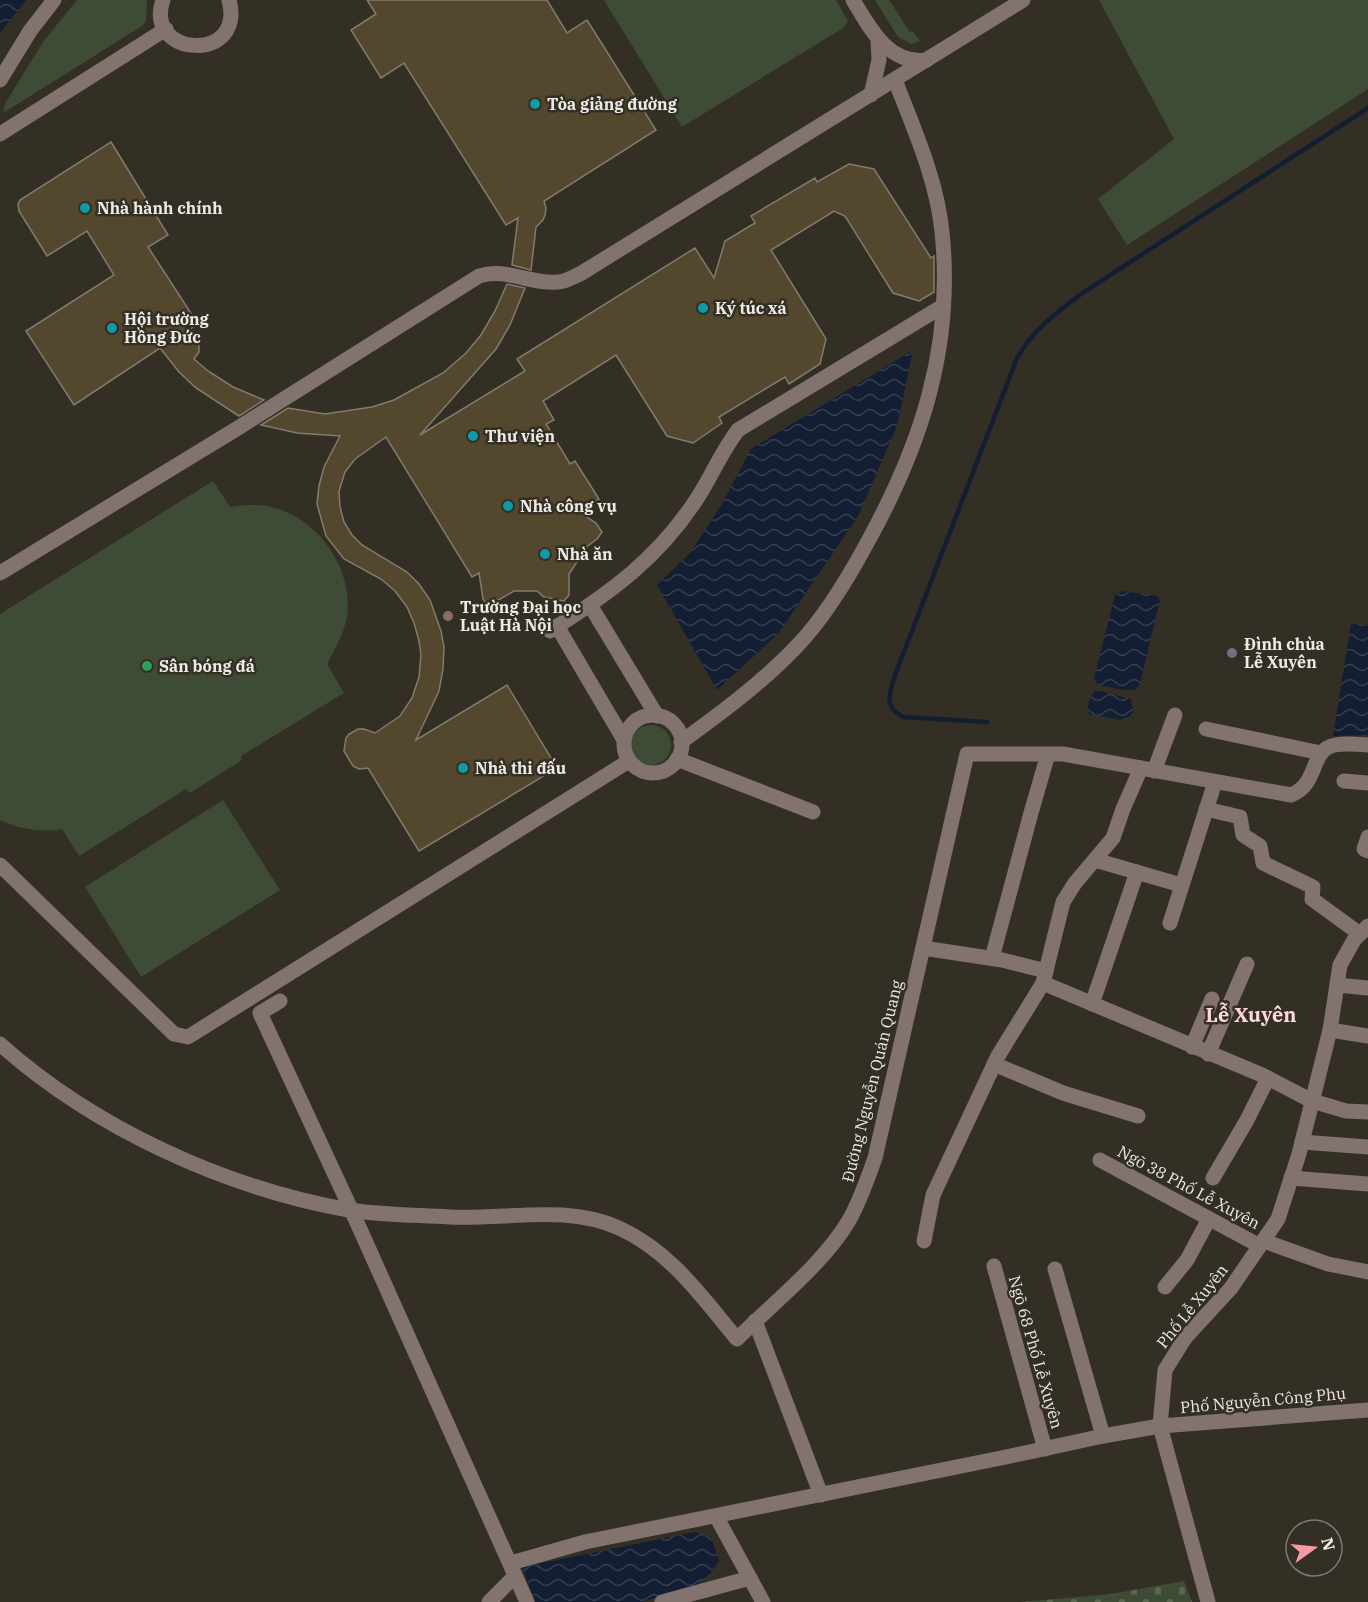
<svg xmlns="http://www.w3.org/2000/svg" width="1368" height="1602" viewBox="0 0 1368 1602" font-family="'IBM Plex Serif',serif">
<defs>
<pattern id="cemetery-stones" width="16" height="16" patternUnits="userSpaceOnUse" patternTransform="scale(1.5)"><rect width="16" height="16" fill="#3f4c35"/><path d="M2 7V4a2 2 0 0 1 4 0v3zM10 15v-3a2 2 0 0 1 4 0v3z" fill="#5b6652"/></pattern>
<pattern id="water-waves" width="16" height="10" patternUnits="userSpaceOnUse" patternTransform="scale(1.5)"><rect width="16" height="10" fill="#131e32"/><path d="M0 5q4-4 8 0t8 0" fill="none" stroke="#363f50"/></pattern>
</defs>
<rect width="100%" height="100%" fill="#342f25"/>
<g fill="#3f4c35">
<polygon points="77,0 147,0 146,21 142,26 3,113 5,104 43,42"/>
<polygon points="604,0 836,0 848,21 843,28 682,127"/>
<polygon points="875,0 889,0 910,32 913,31 920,41 911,44 898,37"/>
<polygon points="1099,0 1368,0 1368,89 1127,245 1098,199 1174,139"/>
<path d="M213,481L230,507C242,505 255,504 267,506C316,515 354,567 347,617C344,633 335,649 327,664L344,693L241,756L242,760L190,793L186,789L79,856L62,829C42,833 19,829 0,820V614Z"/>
<circle cx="651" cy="745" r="20"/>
<polygon points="223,800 280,890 141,977 85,887"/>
</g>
<polygon fill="url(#cemetery-stones)" points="1184,1581 1192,1602 1022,1602 1111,1594"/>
<g fill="url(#water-waves)">
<polygon points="0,0 26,0 0,33"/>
<polygon points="913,350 897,426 858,516 778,634 717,690 657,585 690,553 722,504 751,449"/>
<polygon points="1123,591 1157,596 1160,600 1140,684 1135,690 1124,690 1098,685 1094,678 1115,595"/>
<polygon points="1351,623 1368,626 1368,735 1333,736"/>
<path d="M1095,691H1100L1131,699L1133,712L1130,716L1120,720L1089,714C1086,705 1090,698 1095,691Z"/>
<polygon points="695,1532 711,1537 719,1560 712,1572 696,1585 643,1602 535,1602 522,1567"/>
</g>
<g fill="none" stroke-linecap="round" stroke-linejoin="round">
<path stroke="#131e32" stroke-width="4.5" d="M987,722L904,717C881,708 891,688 897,670L1017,358C1033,330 1056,313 1081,294L1368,108"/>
</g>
<g fill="#53472d" stroke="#817b70" stroke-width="1.5">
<polygon points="367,0 547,0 567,33 587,20 656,130 544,201 546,208 545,215 543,220 536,227 531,270 512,265 518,218 506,225 404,63 381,78 351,30 376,14"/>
<polygon points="111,142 168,235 148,247 198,324 189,330 199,346 199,352 194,359 208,371 233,387 264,400 239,416 196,388 179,372 160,348 74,405 26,331 114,275 87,231 47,256 19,211 18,204 20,200"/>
<polygon points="849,164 874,169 931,258 934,256 934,292 919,301 893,293 845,216 834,211 771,250 826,339 820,364 789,384 785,377 719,417 722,423 693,443 667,436 616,355 543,401 554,420 546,424 570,464 575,461 599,499 579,512 596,523 602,532 597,539 581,551 579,559 569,574 569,595 564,601 544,597 537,591 514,591 488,606 483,599 479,573 472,577 386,437 355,459 345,472 339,491 340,507 344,522 352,535 362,545 407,572 419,584 430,600 441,631 444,647 443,669 439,691 416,740 507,685 557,768 419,851 368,768 359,769 353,766 344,751 346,738 349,734 358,729 364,729 375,733 400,716 412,698 419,677 421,655 419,641 414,623 407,607 395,591 381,579 344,559 326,536 317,504 319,486 324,467 340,436 297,433 261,425 288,408 325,414 372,407 394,400 443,373 466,353 481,335 495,311 507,284 525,288 510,325 496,349 420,435 525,371 517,359 695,248 714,278 725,241 755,223 751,216 815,178 817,182"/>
</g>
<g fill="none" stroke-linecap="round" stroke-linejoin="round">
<g stroke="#82736f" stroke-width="15">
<path d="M163,0C143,57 246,64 229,0"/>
<path d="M853,0C870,28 888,65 927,60"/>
<polyline points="0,80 30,31 54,0"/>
<polyline points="871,95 879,60 878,40"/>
<polyline points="0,134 166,29"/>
<path d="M0,573L238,428L479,276C506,267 531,285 558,282C565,282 573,277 580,274L1023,0"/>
<polyline points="590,605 657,716"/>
<polyline points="557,626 624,740"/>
<path d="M550,631C610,593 659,558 698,497C712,475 722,451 738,430L943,306"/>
<circle cx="653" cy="744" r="29"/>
<polyline points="1206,729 1321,753"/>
<path d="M681,742C721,713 763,682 797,646C825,617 847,580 866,545C921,446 954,347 942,232C937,180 914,129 895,80"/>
<polyline points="677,759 813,812"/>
<polyline points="1154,771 1175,715"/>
<polyline points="1344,781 1368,783"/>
<polyline points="1206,809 1240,817 1243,835 1260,846 1263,863 1313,887 1312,899 1360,934"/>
<polyline points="1368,837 1364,849 1368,851"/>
<polyline points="1095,860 1181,885"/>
<polyline points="0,865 174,1034 188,1037 629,761"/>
<polyline points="1170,923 1215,782"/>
<polyline points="923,948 1002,960 1046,971"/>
<polyline points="992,958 1031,813 1048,754"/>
<polyline points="1043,983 1262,1075 1312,1101 1346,1111 1368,1112"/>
<polyline points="1337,985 1368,988"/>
<polyline points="280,1001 260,1013 355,1218 527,1602"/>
<polyline points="1092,1004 1137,872"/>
<polyline points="1330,1030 1368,1036"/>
<path d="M0,1044C94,1128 225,1188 349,1210C381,1215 416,1215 449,1217C505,1220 566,1204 619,1228C670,1251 702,1297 737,1339C773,1303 822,1265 848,1222C860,1202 867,1180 875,1158L967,754H1063L1291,795C1320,783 1309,750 1335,745C1345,743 1357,744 1368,745"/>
<polyline points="1192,1047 1212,999"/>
<polyline points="1208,1054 1247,964"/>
<polyline points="994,1064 1063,1093 1138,1116"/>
<polyline points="1302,1142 1368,1147"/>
<polyline points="1100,1160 1260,1246"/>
<polyline points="1213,1178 1247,1120 1268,1078"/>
<polyline points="1291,1178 1368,1184"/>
<polyline points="924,1241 933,1195 998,1056 1043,983 1063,902 1075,883 1113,838 1123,809 1141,768"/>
<polyline points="1264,1241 1328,1264 1368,1272"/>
<polyline points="994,1266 1045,1449"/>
<polyline points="1055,1269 1103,1436"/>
<polyline points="1165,1287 1187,1260 1209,1219"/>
<polyline points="755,1321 821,1495"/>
<polyline points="716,1516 763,1602"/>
<polyline points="511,1563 585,1542 1006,1457 1103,1436 1160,1426 1165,1370 1185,1338 1231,1288 1278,1219 1299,1154 1330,1030 1340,965 1354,940 1368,926"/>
<polyline points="489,1602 515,1576"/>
<polyline points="662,1602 750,1578"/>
<polyline points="1208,1602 1160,1426 1368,1410"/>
</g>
</g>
<g fill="#0f9aa8" stroke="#342f25" stroke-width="2">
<circle cx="535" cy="104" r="6"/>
<circle cx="85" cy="208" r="6"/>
<circle cx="703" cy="308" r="6"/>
<circle cx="112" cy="328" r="6"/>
<circle cx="473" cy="436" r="6"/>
<circle cx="508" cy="506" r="6"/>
<circle cx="545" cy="554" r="6"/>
<circle cx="463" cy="768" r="6"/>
</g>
<circle fill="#8d6e63" stroke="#342f25" stroke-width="2" cx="448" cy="616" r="6"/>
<circle fill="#6b7280" stroke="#342f25" stroke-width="2" cx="1232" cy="653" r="6"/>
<circle fill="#2e9e5b" stroke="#342f25" stroke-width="2" cx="147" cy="666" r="6"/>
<g text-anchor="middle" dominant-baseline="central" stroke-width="5" stroke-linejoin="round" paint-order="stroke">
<g font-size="16" font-weight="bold" fill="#eeebe5" stroke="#342f25" text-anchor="start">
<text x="547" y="104">Tòa giảng đường</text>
<text x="97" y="208">Nhà hành chính</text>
<text x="715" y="308">Ký túc xá</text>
<text x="124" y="319">Hội trường<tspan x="124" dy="18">Hồng Đức</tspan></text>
<text x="485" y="436">Thư viện</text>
<text x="520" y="506">Nhà công vụ</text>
<text x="557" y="554">Nhà ăn</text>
<text x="460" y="607">Trường Đại học<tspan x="460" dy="18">Luật Hà Nội</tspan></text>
<text x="1244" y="644">Đình chùa<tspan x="1244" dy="18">Lễ Xuyên</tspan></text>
<text x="159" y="666">Sân bóng đá</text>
<text x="475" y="768">Nhà thi đấu</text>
</g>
<g font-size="16" fill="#eeebe5" stroke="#342f25">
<text transform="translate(872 1081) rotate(-76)">Đường Nguyễn Quán Quang</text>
<text transform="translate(1189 1187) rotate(28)">Ngõ 38 Phố Lễ Xuyên</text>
<text transform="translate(1192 1306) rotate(-51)">Phố Lễ Xuyên</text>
<text transform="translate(1036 1352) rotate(74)">Ngõ 68 Phố Lễ Xuyên</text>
<text transform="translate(1263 1400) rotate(-5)">Phố Nguyễn Công Phụ</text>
</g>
<g font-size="20" font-weight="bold" fill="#fcd8db" stroke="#342f25">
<text x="1251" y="1014">Lễ Xuyên</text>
</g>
</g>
<g transform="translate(1314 1548) rotate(75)"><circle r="28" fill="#342f25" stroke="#7e7a72" stroke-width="1.5"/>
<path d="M0-4.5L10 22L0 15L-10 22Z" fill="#f49aa4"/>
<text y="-9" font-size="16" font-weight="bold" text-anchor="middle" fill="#eeebe5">N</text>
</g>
</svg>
